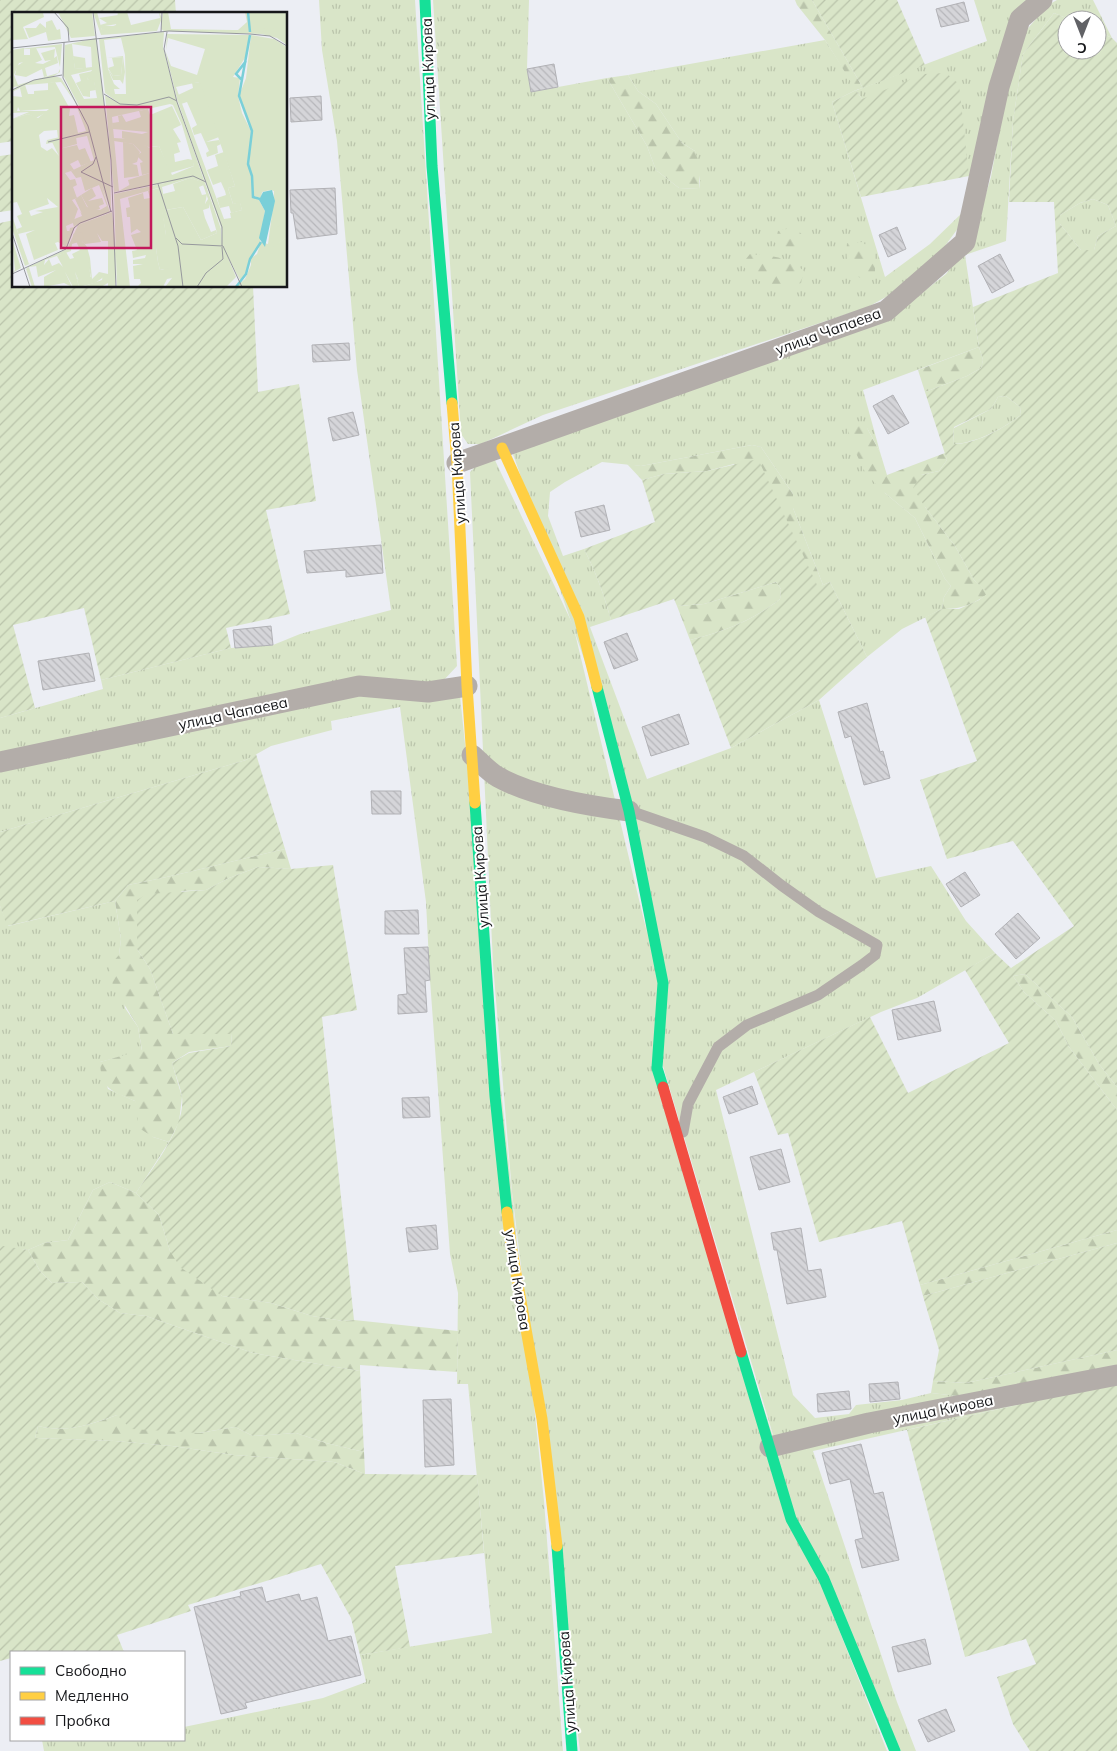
<svg xmlns="http://www.w3.org/2000/svg" width="1117" height="1751" viewBox="0 0 1117 1751" font-family="Mulish,sans-serif">
<defs>
<pattern id="grass-tufts" width="24" height="20" patternUnits="userSpaceOnUse" patternTransform="scale(1.25)"><rect width="24" height="20" fill="#d9e5c8"/><path d="M3 7l-1-3M5 7V3M7 7l1-3M15 17l-1-3M17 17v-4M19 17l1-3" fill="none" stroke="#bac4ab"/></pattern>
<pattern id="forest-firs" width="22" height="20" patternUnits="userSpaceOnUse" patternTransform="scale(1.25)"><rect width="22" height="20" fill="#d9e5c8"/><path d="M5 1l3.5 6h-7zM16 11l3.5 6h-7z" fill="#bac4ab"/></pattern>
<pattern id="garden-furrows" width="10" height="10" patternUnits="userSpaceOnUse" patternTransform="scale(1.25)"><rect width="10" height="10" fill="#d9e5c8"/><path d="M-1 1l2-2M0 10L10 0M9 11l2-2" fill="none" stroke="#bac4ab"/></pattern>
<pattern id="building-back-hatch" width="6" height="6" patternUnits="userSpaceOnUse" patternTransform="scale(1.25)"><rect width="6" height="6" fill="#d5d5d9"/><path d="M-1 5l2 2M0 0l6 6M5-1l2 2" fill="none" stroke="#b6b6ba"/></pattern>
</defs>
<rect width="100%" height="100%" fill="#eceef4"/>
<g fill="url(#grass-tufts)" fill-rule="evenodd">
<polygon points="319,0 415,0 457,666 443,681 0,754 0,718 103,689 101,680 231,648 273,645 300,634 391,610 357,370 337,141 322,50"/>
<path d="M433,0H529L527,69L531,92L607,78L647,146L656,170L679,188L699,189L700,181L695,151L682,143L656,104L638,91L628,75L825,40L857,90L987,41L974,0H1028L967,216L942,250L911,283L868,307L543,415L481,444H468L461,434ZM856,90L862,99L969,176L963,212L930,244L885,277L832,102Z"/>
<path d="M1057,0H1093L1112,38L1097,31V20H1071L1054,13L1023,54L1013,121L1006,241L965,255L979,347L863,390L880,452L867,428L885,493L915,518L945,579L951,586L944,597L942,609L902,629L867,657L830,582L823,585L793,508V494L761,447L752,445L641,466L602,462L565,482L550,492L548,516L563,556L584,549C596,572 604,595 611,620L590,627L647,779L731,748L819,700L876,878L931,866L966,921L995,953L917,998L881,1012L716,1090L793,1395L815,1418L849,1414L856,1405L902,1400L931,1393L967,1397L1066,1394L813,1451L897,1702L916,1751H900L796,1512L663,1066L629,789L512,451L900,310L946,274L972,240L991,177L1010,72L1023,34L1048,5Z"/>
<polygon points="1093,199 1108,205 1116,226 1098,236 1094,250 1081,250 1060,224 1060,215 1080,203"/>
<path d="M1006,396L1020,407L1021,415C1002,429 977,443 953,444L954,428L991,409L998,397Z"/>
<polygon points="493,456 573,625 660,987 653,1069 822,1587 887,1751 580,1751 512,1192 493,964 470,472 479,463"/>
<polygon points="353,695 460,696 544,1501 563,1751 44,1751 42,1740 184,1740 184,1727 323,1698 366,1682 360,1655 492,1633 468,1384 457,1384 458,1293 450,1254 430,980 426,902 400,707 331,721 332,730 271,746 246,760 0,832 0,770"/>
<polygon points="115,901 121,939 119,955 125,1008 138,1027 142,1051 100,1062 108,1089 135,1101 153,1137 169,1142 136,1193 110,1182 93,1190 68,1240 44,1243 28,1250 0,1247 0,906 8,926"/>
</g>
<g fill="url(#forest-firs)">
<polygon points="795,0 812,0 863,88 856,90 825,40 797,5"/>
<polygon points="628,75 638,91 656,104 682,143 695,151 700,165 699,189 679,188 656,170 647,146 607,78"/>
<polygon points="795,227 806,239 807,250 794,252 775,243 778,231"/>
<path d="M863,242L875,256V272L860,278C846,268 846,259 847,243Z"/>
<path d="M750,254C772,256 786,256 804,271L801,283L784,290C764,284 754,282 742,264Z"/>
<polygon points="979,347 983,360 981,368 967,376 925,392 918,370"/>
<path d="M855,424L867,428L880,452L887,475L945,453L947,460L939,471L921,475L925,507L955,546L974,580L989,593C972,605 962,609 942,609L944,597L951,586L945,579L915,518L885,493L866,474L854,449L848,430Z"/>
<polygon points="752,445 761,447 793,494 793,508 823,585 818,588 734,464 707,471 664,474 642,480 627,464 641,466"/>
<path d="M776,582L781,589L780,599C754,620 722,632 690,640L677,606L704,604Z"/>
<path d="M285,849L291,869L258,867L229,878L206,890L182,891L137,928V949L150,969L173,1034L232,1033L231,1046L189,1052L172,1063L182,1097L179,1122L169,1142L153,1137L139,1128L135,1101C112,1091 101,1090 100,1062L142,1050L138,1027L113,986L109,966L119,955L121,939L115,901L128,885C180,875 232,861 285,849Z"/>
<polygon points="1025,974 1072,1017 1099,1064 1117,1087 1117,1110 1069,1047 1056,1021 1024,992 1013,976"/>
<polygon points="110,1182 136,1193 159,1215 170,1251 222,1296 271,1303 312,1316 343,1321 354,1320 458,1331 457,1372 360,1365 360,1371 253,1353 146,1316 120,1313 98,1299 82,1282 52,1283 40,1271 28,1250 44,1243 68,1240 93,1190"/>
<polygon points="1117,1230 1117,1243 923,1296 920,1285"/>
<polygon points="1117,1350 1117,1369 966,1397 931,1393 933,1381 966,1383"/>
<path d="M117,1415L199,1433L235,1427L253,1436L296,1433L326,1443L364,1452L365,1474L334,1462L234,1455L172,1446L115,1441L35,1438L38,1426C68,1433 89,1425 117,1415Z"/>
</g>
<g fill="url(#garden-furrows)" fill-rule="evenodd">
<polygon points="0,0 175,0 176,14 14,14 14,141 0,143"/>
<polygon points="812,0 897,0 925,65 863,88"/>
<path d="M1054,13L1071,20H1067V50H1097V31L1112,38L1117,43V1087L1099,1064L1072,1017L1025,974L1013,976L1024,992L1056,1021L1069,1047L1117,1110V1230L920,1285L902,1221L819,1242L788,1133L778,1135L754,1072L870,1017L908,1093L1009,1043L965,970L995,953L1011,968L1074,926L1013,841L947,859L920,780L977,761L925,617L942,609H959L979,600L988,593L974,580L955,546L925,507L913,488L921,475L939,471L947,460L925,392L967,376L981,368L983,360L979,347L973,307L1058,273L1054,202H1009L1013,121L1023,54ZM1093,199L1108,205L1116,226L1098,236L1094,250H1081L1060,224V215L1080,203ZM1006,396L1020,407L1021,415C1002,429 976,444 953,444L954,427L991,409L998,397Z"/>
<polygon points="946,73 959,84 969,176 861,197 832,102 856,90 862,99 924,74"/>
<polygon points="14,154 14,210 0,212 0,156"/>
<polygon points="14,220 14,286 253,286 258,392 299,384 316,501 266,510 290,614 226,628 231,648 101,680 84,608 13,625 35,708 0,718 0,223"/>
<path d="M758,459L818,587L830,582L867,657L819,700L731,748L690,640C722,632 754,620 780,599L781,589L776,582L704,604L677,606L674,599L611,620C604,595 596,572 584,549L655,522L642,480L664,474L707,471Z"/>
<path d="M256,754L285,849C232,861 180,875 128,885L115,901L7,926L0,906V832L246,760Z"/>
<path d="M333,865L357,1010L322,1017L354,1320L343,1321L312,1316L271,1303L222,1296L180,1267L170,1251L159,1215L136,1193C152,1168 186,1127 182,1097C180,1085 175,1074 172,1063L189,1053L231,1046L232,1034H173L150,969L137,949V900L147,894L206,890L229,878L258,867L291,869Z"/>
<polygon points="1117,1243 1117,1350 966,1383 933,1381 939,1350 923,1296"/>
<path d="M3,1246L28,1250L40,1271L52,1283L82,1282L98,1299L120,1313L146,1316L253,1353L360,1371L364,1452L326,1443L296,1433L253,1436L235,1427L199,1433L131,1429L117,1415C88,1425 69,1433 38,1426L35,1438L115,1441L172,1446L234,1455L334,1462L365,1474L477,1475L484,1553L395,1566L410,1647L360,1655L351,1618L321,1564L188,1605L191,1611L117,1635L124,1652H11V1658L0,1661V1247Z"/>
<polygon points="1117,1382 1117,1751 1030,1751 1013,1724 997,1677 1036,1664 1026,1639 965,1657 907,1430"/>
</g>
<g fill="url(#building-back-hatch)" stroke="#b1b1b5">
<polygon points="964,2 969,21 941,27 936,9"/>
<polygon points="554,64 558,87 531,92 527,69"/>
<polygon points="321,96 322,120 291,122 290,98"/>
<polygon points="335,188 337,234 297,239 293,213 291,213 290,190"/>
<polygon points="897,227 906,249 888,257 879,235"/>
<polygon points="1000,254 1014,281 992,293 978,266"/>
<polygon points="349,343 350,360 313,362 312,345"/>
<polygon points="893,395 909,423 888,434 873,406"/>
<polygon points="353,412 359,435 333,441 328,418"/>
<polygon points="604,505 610,530 581,537 575,512"/>
<polygon points="381,545 383,573 346,577 346,570 307,573 304,551"/>
<polygon points="271,626 273,645 235,648 233,630"/>
<polygon points="627,633 638,660 614,669 604,642"/>
<polygon points="89,653 95,681 43,690 38,661"/>
<polygon points="867,703 880,752 883,751 890,778 864,785 851,736 845,738 838,712"/>
<polygon points="679,714 689,744 651,756 642,727"/>
<polygon points="371,791 401,791 401,814 372,814"/>
<polygon points="965,872 980,895 961,907 946,884"/>
<polygon points="418,910 419,934 385,934 385,911"/>
<polygon points="1018,913 1040,938 1016,959 995,934"/>
<polygon points="428,947 430,980 425,981 427,1012 398,1014 398,995 407,994 404,948"/>
<polygon points="934,1001 941,1031 898,1040 892,1010"/>
<polygon points="752,1086 758,1104 729,1114 723,1097"/>
<polygon points="429,1097 430,1117 403,1118 402,1098"/>
<polygon points="781,1149 790,1182 759,1190 750,1157"/>
<polygon points="436,1225 438,1249 409,1252 406,1228"/>
<polygon points="801,1228 808,1271 821,1269 826,1297 787,1304 777,1250 774,1250 771,1233"/>
<polygon points="898,1382 900,1399 870,1402 869,1384"/>
<polygon points="849,1391 851,1409 818,1412 817,1394"/>
<polygon points="451,1399 454,1465 425,1467 423,1400"/>
<polygon points="861,1444 874,1494 883,1492 899,1560 862,1568 855,1540 863,1538 850,1479 830,1484 822,1453"/>
<polygon points="262,1587 266,1602 299,1594 301,1601 317,1597 328,1641 351,1636 361,1675 245,1703 247,1708 221,1714 194,1607 241,1596 240,1592"/>
<polygon points="925,1639 931,1664 898,1672 892,1647"/>
<polygon points="946,1709 955,1731 928,1742 918,1720"/>
</g>
<g fill="none" stroke-linecap="round" stroke-linejoin="round">
<polyline stroke="#b3ada9" stroke-width="11" points="630,811 705,837 744,856 781,885 819,912 877,945 875,955 862,965 818,995 747,1025 718,1047 688,1104 683,1132"/>
<g stroke="#b3ada9" stroke-width="21">
<polyline points="457,463 886,311 965,242 999,87 1020,19 1042,0"/>
<path d="M472,755C480,762 489,772 498,777C534,797 589,806 629,811"/>
<polyline points="0,762 359,686 428,692 467,686"/>
<polyline points="770,1447 869,1423 1117,1375"/>
</g>
<g stroke="#16e098" stroke-width="11">
<polyline points="425,0 432,166 452,403"/>
<polyline points="597,687 629,811 663,983 657,1068 663,1087"/>
<polyline points="475,803 495,1096 507,1212"/>
<polyline points="741,1352 791,1519 824,1579 895,1751"/>
<polyline points="557,1546 572,1751"/>
</g>
<g stroke="#ffcf43" stroke-width="11">
<polyline points="452,403 457,463 467,686 475,803"/>
<polyline points="502,448 579,617 597,687"/>
<polyline points="507,1212 511,1245 542,1419 557,1546"/>
</g>
<polyline stroke="#f24e42" stroke-width="11" points="663,1087 741,1352"/>
</g>
<g text-anchor="middle" dominant-baseline="central" stroke-width="4" stroke-linejoin="round" paint-order="stroke">
<g font-size="15" fill="#16171a" stroke="#fff">
<text transform="translate(428 69) rotate(-92)">улица Кирова</text>
<text transform="translate(828 331) rotate(-20)">улица Чапаева</text>
<text transform="translate(457 473) rotate(-94)">улица Кирова</text>
<text transform="translate(233 713) rotate(-12)">улица Чапаева</text>
<text transform="translate(480 877) rotate(-94)">улица Кирова</text>
<text transform="translate(518 1280) rotate(81)">улица Кирова</text>
<text transform="translate(943 1409) rotate(-11)">улица Кирова</text>
<text transform="translate(567 1682) rotate(-94)">улица Кирова</text>
</g>
</g>
<g transform="translate(12 12)">
<rect width="275" height="275" fill="#eceef4"/>
<path d="M46,0H80L83,24L59,26ZM81,0H85L90,18L104,13L106,0H115L119,13L148,6L147,0L150,6L145,19L89,23ZM151,0H156L159,17L221,18H226L235,10L233,0H265V17L250,22L152,19L149,17ZM152,20L151,35L165,90L209,217L210,234V218L165,87L153,38L159,54L185,63L193,37L156,26L154,38L155,22L237,23L236,41L221,65L228,66L226,84L230,101L239,119L236,153L238,161L240,165L237,152L240,119L227,84L234,66L239,23L262,27L275,35V209L262,234L275,225V275H224L233,267L239,253V248L234,262L228,268L215,243L224,265L214,275H153L160,266L152,257L148,258L146,250L144,236L154,223L146,176L108,187L118,275H105L102,182L153,171L102,180L93,83L108,92L93,81L87,27ZM109,26L113,43L114,82H103L102,77H108L102,72L96,57L92,28ZM187,70L223,174L216,176L221,192L228,191L230,198L218,201L219,206L212,207L164,75ZM158,92L161,93L170,113L182,154L160,163L147,134L134,136L125,144L131,150L128,151L130,163L138,161L107,179L100,105ZM178,166L190,170L196,187L193,192H197L205,221L189,228L171,195L154,198L150,175ZM240,167L242,184L249,186L250,180L258,178L262,179V187L256,232L249,230L245,242L239,246L248,230L253,199L247,188L240,185ZM84,26L98,140L99,199L89,173L98,200L63,214L55,235L13,254L0,216V204L17,252L51,237L50,233L54,235L58,216L62,215L60,208L70,204L68,199L70,202L63,187L69,183L75,195L88,198L95,194L87,173L73,179L69,165L64,166L59,159L82,148L75,124L34,132L35,128L74,119L63,90L49,70L14,73L0,80L5,74L0,76V50H12L7,51L2,63L6,73L46,61L48,57V60L42,64L49,66L70,100L51,63L53,33ZM60,32L79,35L80,55L63,57ZM80,58L75,67L82,70L85,86L72,87L59,63ZM50,32L48,55L43,35L0,38ZM100,200L104,239L103,275H96V229H90L85,221L89,230L73,232L70,229L60,232L59,239L33,248L32,253L17,255L23,275H20L14,257L16,255L55,237L66,213ZM0,227L9,256L0,261L3,258Z" fill="#d9e5c8" fill-rule="evenodd"/>
<path d="M265,0H275V33L265,26L250,22L252,16L265,17ZM111,44L113,60L111,72L108,68H101L96,57L101,64L109,63L111,45L95,46ZM0,97L1,99H37L24,106L16,102L0,107L17,100L0,101ZM102,126L119,127L137,135L130,141L121,132L102,129ZM70,228L75,235L78,246L80,267L87,260L96,262L83,271L67,275L63,260L66,268L79,265Z" fill="#d9e5c8"/>
<path d="M0,0L31,1L32,5L11,15L16,27L0,28ZM106,3L105,12L93,14H103L102,17L90,18L88,13L95,11L87,6ZM40,8L45,18L48,17L49,27L36,29L34,20L17,26L13,16H24L28,11L34,16V10ZM12,36V43H18V36H24L30,48L23,51L31,52L39,48L33,49L29,41L43,37L42,46L45,44L46,51L33,56L35,64L32,65L30,57L14,65L3,63L5,54L11,50H0V38ZM61,44L73,46L74,56L63,57ZM111,45L109,63L101,64L96,56L102,54L100,46ZM81,59L75,67L82,69L84,78L78,79V85L71,84L64,71L69,69L67,62ZM43,70L58,97L57,104L62,103L66,121L46,126L45,118L32,119L27,123L29,135L35,139L40,136L47,144L40,130L64,125L65,132L47,137L65,133L67,138L73,136L79,150L69,154L66,148L58,152L62,158L53,161L58,168L63,167L65,173L61,175L65,186L60,188L66,197L61,211L54,214L55,219H58L54,235L46,230L43,231L46,238L22,248L14,222L23,218L6,222L5,217L10,215L5,204L10,202L5,190L0,191V107L16,102L26,106L37,97L8,99L6,95L5,99H1L0,84L10,85L8,76L13,73L16,82H22V79L36,78V71ZM35,186L46,195L23,199L31,200L19,204L17,199L37,192ZM188,70L207,125L194,130L207,128L209,132L205,134L206,141L195,145L194,141L197,139L189,121L182,123L180,116L185,113L175,90L169,92L166,83L181,76L180,71ZM160,94L169,113L161,117L169,130L165,131L168,140L162,142L163,150L176,147L181,148L182,154L158,161L147,134L137,135L110,126V119L130,122L136,120L101,117L100,111L107,110L106,104L110,103L114,110L129,105L127,99L136,97L138,103ZM111,130L121,132L128,140L125,150L120,152L125,153L127,164L112,166ZM212,140L223,174L216,176L221,192L228,190L230,198L219,201L217,194L208,196L205,186L214,183L213,179L209,170L201,173L195,158L206,154L203,143ZM138,161L141,168L118,175L116,168ZM178,166L191,170L192,173L187,175L190,183L195,182L193,192H197V196L191,198L193,206L199,220L204,218L205,221L189,228L171,195L153,198L151,182L163,179L161,172ZM80,176L84,184L76,189L90,186L92,192L87,194L88,197L78,199L69,183ZM147,176L154,223V235L144,236L146,250L148,258L157,256L160,266L155,267L151,275H125L129,271L128,267H122L121,254L131,252H121V248L133,246L134,243L121,246L120,239L125,238L119,223L129,220L125,217L119,221L118,205H115L114,196L118,195L116,186L131,181L132,187L138,186L136,179ZM275,209V225L262,235L258,219ZM70,220L72,227L67,229H70L75,238L79,268L68,272L63,260L67,275H61L53,260L60,275L52,271L32,275V265L44,258L26,265L24,253H32L37,247L40,254L47,251L51,255L45,244L54,240L58,247L62,246L60,242L68,238L61,222ZM91,262H96V271L89,275H70L90,268Z" fill="#d9e5c8" fill-rule="evenodd"/>
<path d="M260,178L263,189L253,235L247,226L253,199L247,188L251,180Z" fill="#7acfd8"/>
<path fill="none" stroke="#7acfd8" stroke-width="2.5" d="M236,0L238,20M238,23L227,84L240,119L236,152L240,164L241,185L248,187M230,68L224,62L234,49M224,275L234,262L238,247L249,230"/>
<path fill="none" stroke="#96989d" stroke-width="1" d="M42,0L56,16L57,29M81,0L99,148L104,275M149,20L150,0M155,20L152,37L165,90L210,215V234M52,30L51,66L76,114L99,200M0,36L157,19L238,22L258,24L275,34M0,78L22,68L50,63M92,82L108,92L125,93L157,85L165,89M36,130L77,120M84,145L81,152L69,160L101,175M146,172L166,234L171,275M102,181L181,164L194,170M0,221L18,275M164,226L170,232L211,234L230,275M0,262L54,237L62,216L68,211L100,199M185,275L194,261L211,247L210,235"/>
<path fill="#c2185b" fill-opacity="0.15" stroke="#c2185b" stroke-width="2.5" d="M49,95H139V236H49Z"/>
<rect width="275" height="275" fill="none" stroke="#16171a" stroke-width="2.5"/>
</g>
<rect x="10" y="1651" width="175" height="90" fill="#ffffff" stroke="#a2a2a3"/>
<rect x="20" y="1667" width="25" height="8" fill="#16e098" stroke="#a2a2a3"/>
<text x="55" y="1676" font-size="15" fill="#16171a">Свободно</text>
<rect x="20" y="1692" width="25" height="8" fill="#ffcf43" stroke="#a2a2a3"/>
<text x="55" y="1701" font-size="15" fill="#16171a">Медленно</text>
<rect x="20" y="1717" width="25" height="8" fill="#f24e42" stroke="#a2a2a3"/>
<text x="55" y="1726" font-size="15" fill="#16171a">Пробка</text>
<g transform="translate(1082 35) rotate(180)"><circle r="24" fill="#ffffff" stroke="#a2a2a3"/>
<path d="M0-4L9 19L0 12L-9 19Z" fill="#616266"/>
<text y="-8" font-size="14" font-weight="bold" text-anchor="middle" fill="#16171a">С</text>
</g>
</svg>
